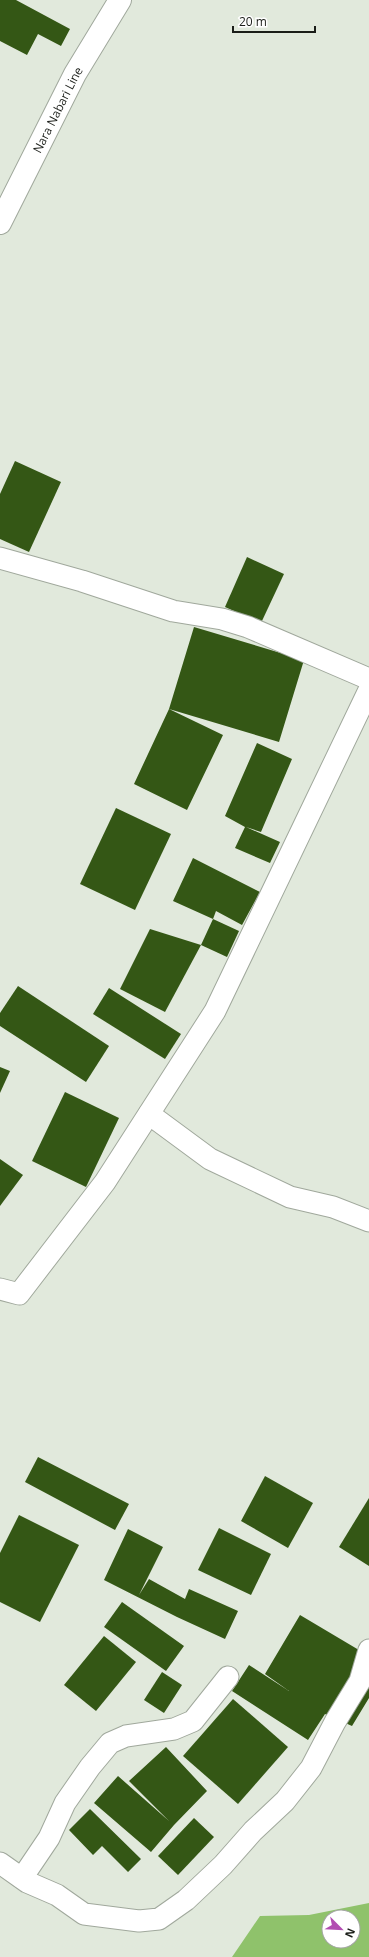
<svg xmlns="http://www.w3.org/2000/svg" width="369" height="1957" viewBox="0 0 369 1957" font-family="'Open Sans',sans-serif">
<rect width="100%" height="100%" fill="#e1e9dc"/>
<path fill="#8fc26b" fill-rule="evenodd" d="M369,1903V1957H232L260,1916L309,1915ZM329,1917H353V1941H329Z"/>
<g fill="#345715">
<polygon points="0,0 16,0 70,29 61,46 38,34 27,55 0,41"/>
<polygon points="15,461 61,482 29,552 0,539 0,494"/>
<polygon points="247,557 284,574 261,623 225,607"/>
<polygon points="194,627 304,660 279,742 169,709 223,735 187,810 134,784 169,709"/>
<polygon points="257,743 292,759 261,832 246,827 280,842 270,863 235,848 245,827 225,816"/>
<polygon points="116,808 171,834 135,910 80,884"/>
<polygon points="193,858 260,892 242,925 216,911 213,919 173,901"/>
<polygon points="213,919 239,931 227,957 201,945"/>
<polygon points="150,929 201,945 165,1012 120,989"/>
<polygon points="18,986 109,1046 86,1082 0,1026 0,1013"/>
<polygon points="109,988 181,1034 165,1059 93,1014"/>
<polygon points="0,1067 10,1071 0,1093"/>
<polygon points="65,1092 119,1118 86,1187 32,1161"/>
<polygon points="0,1159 23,1175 0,1206"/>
<polygon points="38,1457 129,1504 115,1530 25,1482"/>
<polygon points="265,1476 313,1503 288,1548 241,1521"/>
<polygon points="369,1498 369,1566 339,1547"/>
<polygon points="19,1515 79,1545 40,1622 0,1602 0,1553"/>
<polygon points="219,1528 271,1554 251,1595 198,1570"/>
<polygon points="128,1529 163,1547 139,1595 149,1579 185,1599 189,1589 238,1611 225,1639 177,1617 104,1580"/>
<polygon points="122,1602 184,1646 166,1671 104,1627"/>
<polygon points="300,1615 369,1656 369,1698 352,1726 325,1714 308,1740 232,1691 249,1665 289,1691 265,1674"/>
<polygon points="104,1636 136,1662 96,1711 64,1685"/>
<polygon points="162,1672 182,1685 164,1713 144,1700"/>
<polygon points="233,1699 288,1747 238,1804 183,1756"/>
<polygon points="166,1747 207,1791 174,1825 151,1852 94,1803 118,1776 169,1821 129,1781"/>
<polygon points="90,1809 141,1859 128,1872 102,1846 93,1855 69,1830"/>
<polygon points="194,1818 214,1837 178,1875 158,1856"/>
</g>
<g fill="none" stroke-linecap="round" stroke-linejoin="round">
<defs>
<g id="minor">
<polyline points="0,558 82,581 173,611 222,619 248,627 369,679"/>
<polyline points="149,1114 210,1159 290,1197 333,1207 369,1221"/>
<polyline points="0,1289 19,1294 105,1182 215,1011 369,690"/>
<polyline points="0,1863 27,1882 57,1895 84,1914 139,1921 159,1919 186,1900 223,1865 253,1831 285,1801 311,1768 335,1722 360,1681 369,1650"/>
<polyline points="22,1878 49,1838 65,1803 90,1767 110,1743 126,1736 174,1729 193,1721 228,1677"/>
</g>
<g id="primary">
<path id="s1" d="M0,223L75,74L120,0"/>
</g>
</defs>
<use href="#minor" stroke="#a0a89c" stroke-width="23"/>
<use href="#primary" stroke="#a0a89c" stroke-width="24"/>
<use href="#minor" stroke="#fff" stroke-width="21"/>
<use href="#primary" stroke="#fff" stroke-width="22"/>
</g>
<g text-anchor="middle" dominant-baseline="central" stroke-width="4" stroke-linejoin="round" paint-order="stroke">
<g font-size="12" fill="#1a1d18" stroke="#fff">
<text stroke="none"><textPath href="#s1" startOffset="127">Nara Nabari Line</textPath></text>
</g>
</g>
<g transform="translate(341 1929) rotate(114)"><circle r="19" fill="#ffffff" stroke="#a3a5a3"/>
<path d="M0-3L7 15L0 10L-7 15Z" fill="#b24db2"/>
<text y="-6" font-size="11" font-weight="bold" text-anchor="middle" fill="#1a1d18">N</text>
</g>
<path d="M233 26v6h82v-6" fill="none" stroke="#1a1d18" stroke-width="2"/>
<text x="239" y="26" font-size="12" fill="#1a1d18" stroke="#ffffff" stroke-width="3" paint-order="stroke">20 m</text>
</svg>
